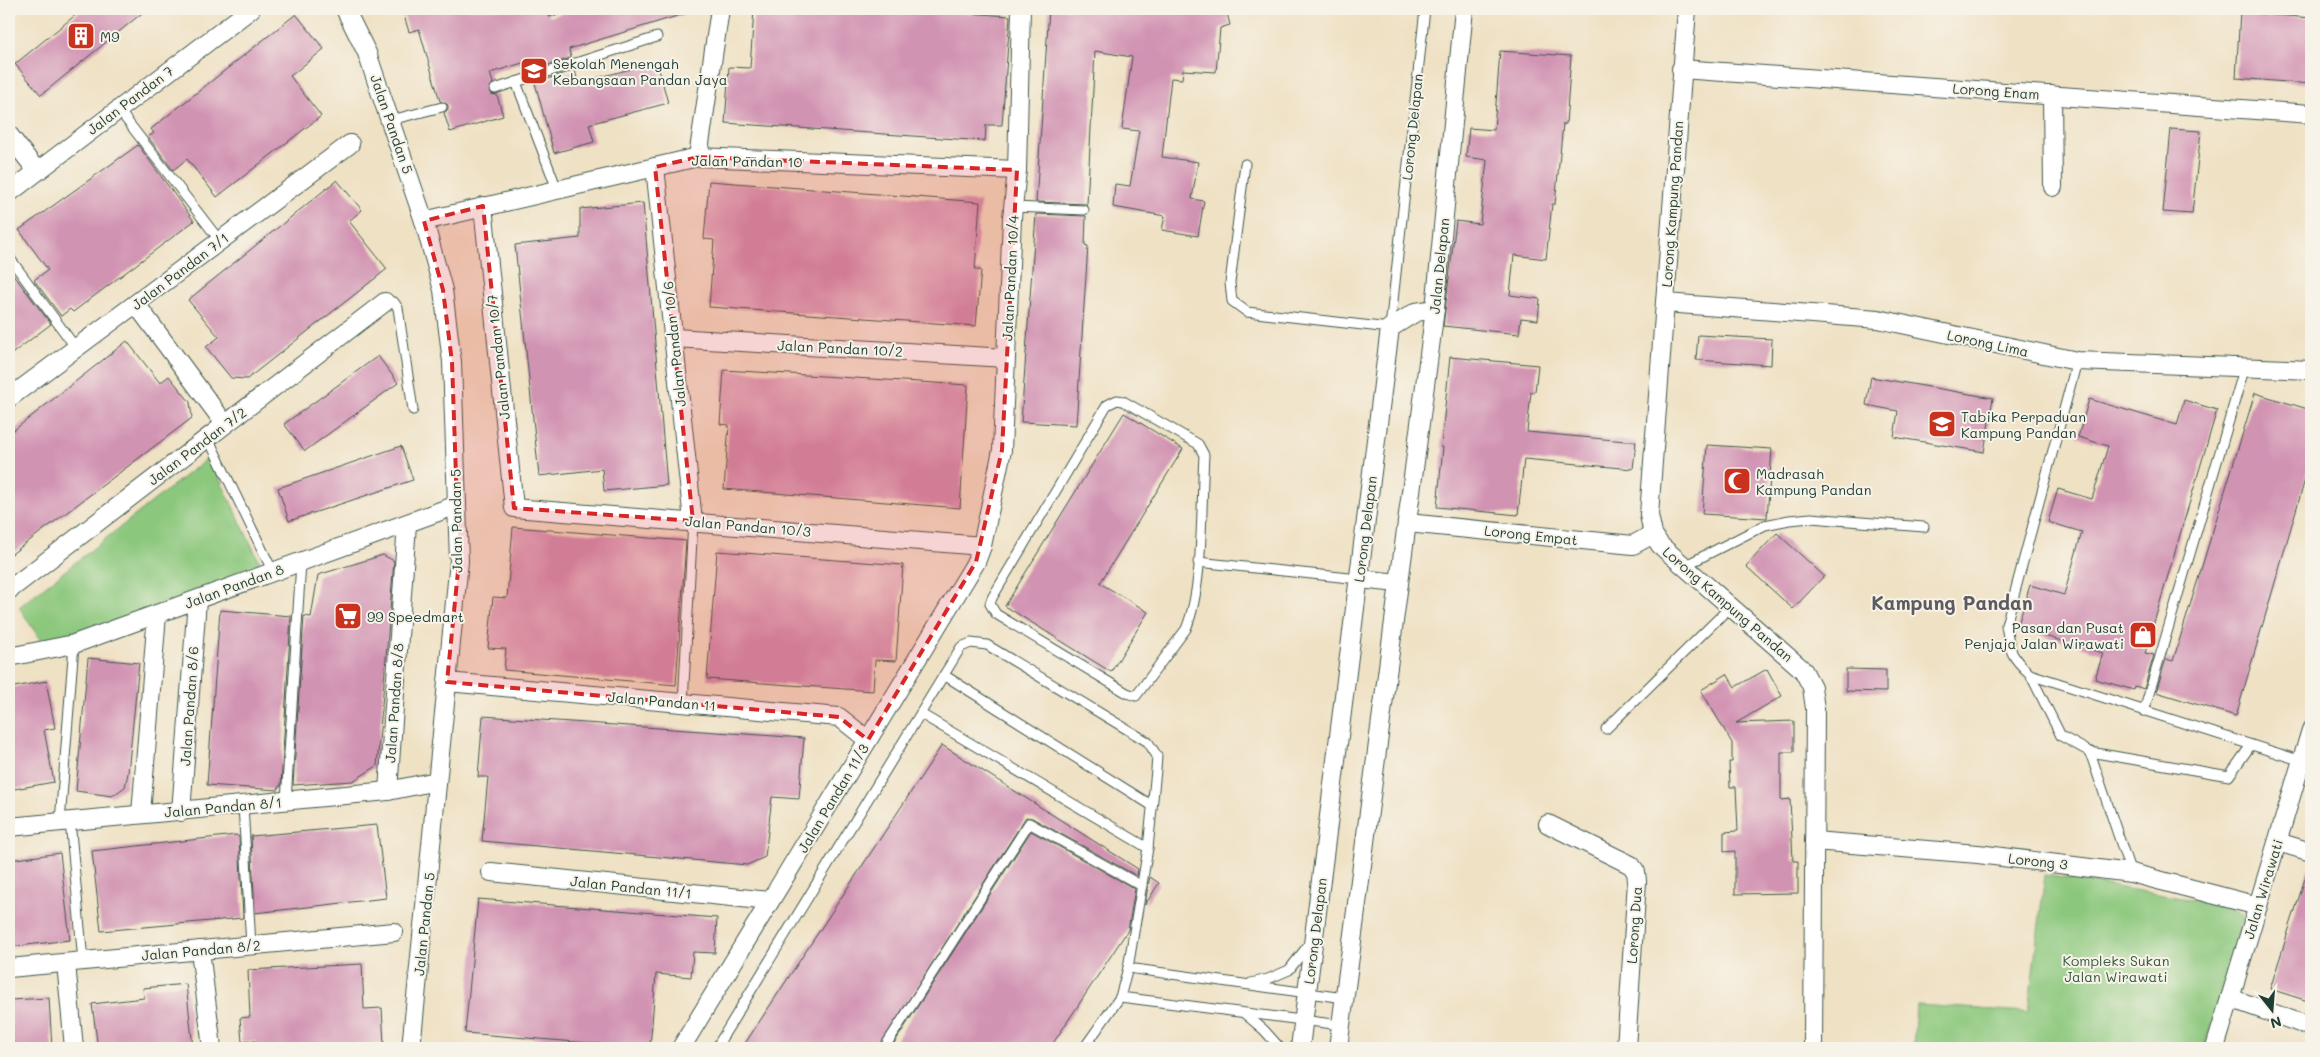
<svg xmlns="http://www.w3.org/2000/svg" width="2320" height="1057" viewBox="0 0 2320 1057" font-family="Mali,sans-serif">
<rect width="100%" height="100%" fill="#f7f3e8"/>
<filter id="ink" filterUnits="userSpaceOnUse"><feTurbulence type="fractalNoise" baseFrequency=".02" numOctaves="2"/><feDisplacementMap in="SourceGraphic" scale="10" xChannelSelector="R" yChannelSelector="G"/><feConvolveMatrix kernelMatrix="1 2 1 2 8 2 1 2 1" color-interpolation-filters="sRGB"/></filter>
<filter id="wash" filterUnits="userSpaceOnUse"><feTurbulence type="fractalNoise" baseFrequency=".0096" numOctaves="4" result="noise"/><feDisplacementMap in="SourceGraphic" scale="20" xChannelSelector="R" yChannelSelector="G"/><feGaussianBlur stdDeviation="1.12" result="paint"/><feColorMatrix in="noise" values="0 0 0 0 0 0 0 0 0 0 0 0 0 0 0 0 0 1.4 0 .05"/><feComposite in="paint" operator="in"/></filter>
<g filter="url(#wash)">
<rect width="100%" height="100%" fill="#efe1c4"/>
<g fill="#8bc77c" stroke="#558258">
<polygon points="209,457 263,569 79,634 41,641 19,607"/>
<polygon points="2045,875 2223,905 2244,915 2204,1048 1913,1048 1916,1005 2028,1012"/>
</g>
<g id="blocks">
<g fill="#d193b2">
<polygon points="83,9 147,9 41,95 15,64"/>
<polygon points="402,9 548,9 549,17 577,9 686,9 687,13 569,49 571,58 532,70 529,61 490,73 493,83 489,90 491,94 497,95 503,116 450,132 444,113 448,109 448,105 440,101 419,29 409,32"/>
<polygon points="754,9 905,9 1010,16 1002,125 986,125 985,141 725,123 729,67 750,68"/>
<polygon points="1049,9 1226,9 1230,25 1220,28 1216,72 1183,70 1182,79 1171,78 1162,157 1198,162 1192,199 1204,201 1198,236 1162,230 1165,216 1113,207 1115,184 1130,186 1139,131 1122,129 1132,57 1095,51 1087,204 1036,202"/>
<polygon points="2240,12 2311,18 2311,84 2236,78"/>
<polygon points="296,14 324,49 290,76 321,116 217,197 187,159 173,170 148,137 154,133 151,129"/>
<polygon points="1500,51 1571,56 1566,124 1563,124 1555,204 1552,204 1546,259 1514,255 1510,295 1540,299 1538,320 1521,318 1519,334 1443,326 1456,221 1480,224 1487,160 1466,157 1469,128 1494,130"/>
<polygon points="657,62 668,103 589,124 594,142 554,153 535,83 575,70 578,83"/>
<polygon points="2171,129 2201,131 2192,214 2163,212"/>
<polygon points="138,145 194,221 73,312 70,309 61,316 34,280 48,270 19,230"/>
<polygon points="337,180 362,210 349,221 387,269 247,379 231,378 206,347 219,337 188,300"/>
<polygon points="709,181 980,202 975,270 981,270 976,326 709,307 714,240 704,239"/>
<polygon points="643,203 667,485 604,491 602,469 539,476 515,245 580,238 580,209"/>
<polygon points="1036,214 1086,216 1085,245 1088,246 1076,425 1021,422"/>
<polygon points="9,269 51,324 9,356"/>
<polygon points="1698,335 1772,339 1771,365 1696,360"/>
<polygon points="127,341 160,383 169,376 190,402 192,418 9,556 9,434"/>
<polygon points="378,356 398,383 305,451 284,424"/>
<polygon points="1450,357 1538,365 1535,392 1531,392 1527,432 1636,442 1633,469 1524,459 1518,515 1437,507 1443,447 1441,447"/>
<polygon points="724,370 968,385 960,508 724,489 729,425 720,424"/>
<polygon points="1871,377 1993,398 1984,452 1894,437 1898,411 1866,405"/>
<polygon points="2255,393 2311,410 2311,459 2236,716 2156,692 2166,659 2173,661"/>
<polygon points="2089,399 2177,425 2184,400 2217,410 2145,653 2154,655 2144,689 2135,686 2134,690 2095,679 2103,653 2017,628 2030,585 2064,595 2082,532 2048,522 2058,489 2092,499 2108,446 2078,437"/>
<polygon points="1124,413 1183,449 1100,583 1148,612 1111,672 1005,606"/>
<polygon points="1707,445 1772,449 1767,518 1702,514"/>
<polygon points="401,446 413,480 289,521 278,488"/>
<polygon points="513,527 686,541 676,685 504,670 506,649 488,648 493,597 507,598"/>
<polygon points="1777,533 1824,576 1793,609 1746,566"/>
<polygon points="717,551 903,565 896,661 875,660 873,691 707,679"/>
<polygon points="383,555 394,561 377,766 353,781 293,785 304,616 311,617 318,575"/>
<polygon points="220,610 291,616 281,786 279,786 278,790 207,785"/>
<polygon points="88,658 139,663 128,773 125,787 112,796 76,791"/>
<polygon points="1767,669 1782,696 1736,723 1794,721 1794,752 1781,752 1781,800 1790,799 1793,861 1798,861 1798,893 1735,894 1735,851 1724,852 1724,832 1738,831 1736,787 1730,787 1729,762 1732,762 1732,743 1701,690 1727,674 1735,687"/>
<polygon points="1846,669 1886,670 1886,692 1846,691"/>
<polygon points="46,681 55,728 44,730 54,782 9,790 9,688"/>
<polygon points="483,716 804,738 799,799 772,797 765,857 747,865 482,841 488,777 478,777"/>
<polygon points="942,745 1138,869 1137,876 1032,818 1026,817 878,1048 742,1048"/>
<polygon points="377,825 386,898 255,913 251,836"/>
<polygon points="1031,831 1135,889 1128,930 1050,1048 891,1048"/>
<polygon points="236,835 239,837 243,918 101,931 92,851"/>
<polygon points="60,853 70,940 9,947 9,860"/>
<polygon points="2308,869 2311,869 2311,1002 2270,989"/>
<polygon points="1150,877 1159,883 1145,905 1148,886"/>
<polygon points="478,899 717,918 715,953 693,952 691,977 656,974 650,1048 465,1033"/>
<polygon points="362,964 364,1009 382,1008 384,1044 373,1045 374,1048 255,1048 255,1041 242,1042 240,1018 250,1017 248,970"/>
<polygon points="186,984 193,1048 98,1048 92,1004 144,998 143,988"/>
<polygon points="49,998 52,1048 13,1048 10,1000"/>
</g>
</g>
</g>
<g filter="url(#ink)">
<use href="#blocks" fill-opacity="0" stroke="#3e564a" stroke-width="1"/>
<g fill="none" stroke-linecap="round" stroke-linejoin="round">
<defs>
<g id="lane">
<polyline points="516,82 657,37"/>
<polyline points="495,89 516,82 557,189"/>
<polyline points="118,109 220,241"/>
<polyline points="391,120 442,107"/>
<polyline points="1245,164 1230,283 1232,301 1247,312 1390,328 1425,9"/>
<polyline points="1014,207 1084,210"/>
<polyline points="9,257 76,348"/>
<polyline points="385,302 394,302 398,308 413,410"/>
<path d="M2077,361L2006,625C2010,651 2010,656 2030,674L2302,761"/>
<path d="M1117,400L1123,401L1198,444L1204,455C1201,503 1204,587 1186,629L1136,696L1127,693L996,614L990,604L992,598L1107,405Z"/>
<polyline points="208,438 273,572"/>
<polyline points="1198,562 1359,579"/>
<polyline points="1684,566 1765,525 1789,520 1811,518 1924,527"/>
<polyline points="2030,674 2061,736 2090,752 2229,776 2251,745"/>
<polyline points="944,675 1151,805"/>
<polyline points="683,703 693,521"/>
<polyline points="2144,711 2245,366"/>
<polyline points="921,714 1148,848"/>
<polyline points="1606,729 1730,607"/>
<polyline points="2090,752 2131,873"/>
<polyline points="286,801 301,562"/>
<polyline points="243,805 251,946"/>
<polyline points="70,821 83,961"/>
<polyline points="60,822 74,644"/>
<polyline points="1128,968 1344,998"/>
<polyline points="1251,983 1268,979 1289,970 1310,943"/>
<polyline points="1120,997 1341,1025"/>
<polyline points="1245,1014 1264,1030 1280,1048"/>
<polyline points="716,1048 961,647 971,643 987,645 1148,742 1157,756 1156,770 1148,848 1128,968 1120,997 1084,1048"/>
<polyline points="884,1048 1029,823 1142,886"/>
</g>
<g id="street">
<polyline points="345,9 367,53 424,221 443,290 452,362 459,561 411,1048"/>
<polyline points="1687,9 1649,515 1653,534 1660,545 1803,670 1812,687 1815,709 1813,1048"/>
<polyline points="1681,69 2311,114"/>
<polyline points="2052,95 2053,187"/>
<polyline points="9,135 37,171"/>
<polyline points="698,157 720,9"/>
<polyline points="655,167 693,521"/>
<polyline points="9,193 251,9"/>
<polyline points="483,206 514,508 982,546"/>
<polyline points="424,221 698,157 1017,170"/>
<polyline points="1665,303 1878,319 2077,361 2311,370"/>
<polyline points="136,304 225,424"/>
<polyline points="674,338 1006,358"/>
<polyline points="9,398 350,144"/>
<polyline points="1407,523 1633,545 1653,534"/>
<polyline points="1359,579 1399,583"/>
<polyline points="9,590 385,302"/>
<polyline points="9,657 74,644 457,505"/>
<polyline points="447,682 839,717 868,740"/>
<polyline points="388,791 407,524"/>
<polyline points="181,812 197,600"/>
<polyline points="141,814 157,614"/>
<polyline points="1548,824 1631,865 1636,872 1637,881 1626,1048"/>
<polyline points="9,827 388,791 437,781"/>
<polyline points="1814,841 1978,854 2131,873 2258,906"/>
<polyline points="2278,842 2311,852"/>
<polyline points="491,872 770,901"/>
<polyline points="200,950 212,1048"/>
<polyline points="66,963 74,1048"/>
<polyline points="9,968 394,932"/>
<polyline points="2230,998 2311,1027"/>
<polyline points="681,1048 976,562 982,546 1002,450 1012,218 1017,170 1021,9"/>
<polyline points="1300,1048 1390,328 1416,312 1435,309"/>
<polyline points="1338,1048 1435,309 1464,9"/>
<polyline points="2215,1048 2311,730"/>
</g>
</defs>
<use href="#lane" stroke="#3e564a" stroke-width="11"/>
<use href="#street" stroke="#3e564a" stroke-width="20"/>
<use href="#lane" stroke="#fff" stroke-width="9"/>
<use href="#street" stroke="#fff" stroke-width="18"/>
</g>
</g>
<path fill="#d62828" fill-opacity="0.2" stroke="#d62828" stroke-width="4" stroke-dasharray="10 6" stroke-linejoin="round" d="M698,157L1017,170L1002,450L976,562L868,740L839,717L447,682L459,561L452,362L443,290L424,221L483,206L514,508L693,521L655,167Z"/>
<defs>
<symbol id="building-square" viewBox="-11 -11 22 22"><rect x="-9" y="-9" width="18" height="18" rx="4" fill="#c8321e" stroke="#f7f3e8"/><path d="M-4-6H4V6H1V3H-1V6H-4ZM-2.5-4.3h1.7v1.8h-1.7ZM.8-4.3h1.7v1.8H.8ZM-2.5-1h1.7V.8h-1.7ZM.8-1h1.7V.8H.8Z" fill="#fff"/></symbol>
<symbol id="school-square" viewBox="-11 -11 22 22"><rect x="-9" y="-9" width="18" height="18" rx="4" fill="#c8321e" stroke="#f7f3e8"/><path d="M0-5L7-2L0 1L-7-2ZM-4 1L0 2.5L4 1V4Q0 6-4 4Z" fill="#fff"/></symbol>
<symbol id="mosque-square" viewBox="-11 -11 22 22"><rect x="-9" y="-9" width="18" height="18" rx="4" fill="#c8321e" stroke="#f7f3e8"/><path d="M3.5-4.9A6 6 0 1 0 3.5 4.9A5 5 0 1 1 3.5-4.9Z" fill="#fff"/></symbol>
<symbol id="supermarket-square" viewBox="-11 -11 22 22"><rect x="-9" y="-9" width="18" height="18" rx="4" fill="#c8321e" stroke="#f7f3e8"/><path d="M-6-5.5h2.5l.6 2H6L4.5 2H-2.5L-4.4-4H-6ZM-1.5 3.2a1.3 1.3 0 1 0 .1 0ZM3 3.2a1.3 1.3 0 1 0 .1 0Z" fill="#fff"/></symbol>
<symbol id="shop-square" viewBox="-11 -11 22 22"><rect x="-9" y="-9" width="18" height="18" rx="4" fill="#c8321e" stroke="#f7f3e8"/><path d="M-5-2.5h2.3a2.7 3.5 0 0 1 5.4 0H5L5.5 6h-11ZM-1.5-2.5h3a1.5 2.3 0 0 0-3 0Z" fill="#fff"/></symbol>
</defs>
<g fill-rule="evenodd">
<use href="#building-square" x="65" y="20" width="32" height="32"/>
<use href="#school-square" x="518" y="55" width="32" height="32"/>
<use href="#school-square" x="1926" y="408" width="32" height="32"/>
<use href="#mosque-square" x="1721" y="465" width="32" height="32"/>
<use href="#supermarket-square" x="332" y="600" width="32" height="32"/>
<use href="#shop-square" x="2127" y="619" width="32" height="32"/>
</g>
<g text-anchor="middle" dominant-baseline="central" stroke-width="4" stroke-linejoin="round" paint-order="stroke">
<g font-size="14" fill="#1f3d34" stroke="#f7f3e8" text-anchor="start">
<text x="100" y="36">M9</text>
<text x="553" y="63">Sekolah Menengah<tspan x="553" dy="16">Kebangsaan Pandan Jaya</tspan></text>
<text x="1961" y="416">Tabika Perpaduan<tspan x="1961" dy="16">Kampung Pandan</tspan></text>
<text x="1756" y="473">Madrasah<tspan x="1756" dy="16">Kampung Pandan</tspan></text>
<text x="367" y="616">99 Speedmart</text>
<text x="2124" y="627" text-anchor="end">Pasar dan Pusat<tspan x="2124" dy="16">Penjaja Jalan Wirawati</tspan></text>
</g>
<g font-size="14" fill="#1f3d34" stroke="#f7f3e8">
<text transform="translate(1996 91) rotate(4)">Lorong Enam</text>
<text transform="translate(130 100) rotate(-37)">Jalan Pandan 7</text>
<text transform="translate(392 124) rotate(71)">Jalan Pandan 5</text>
<text transform="translate(1412 127) rotate(-84)">Lorong Delapan</text>
<text transform="translate(747 161) rotate(1)">Jalan Pandan 10</text>
<text transform="translate(1672 204) rotate(-86)">Lorong Kampung Pandan</text>
<text transform="translate(1439 266) rotate(-84)">Jalan Delapan</text>
<text transform="translate(180 271) rotate(-37)">Jalan Pandan 7/1</text>
<text transform="translate(1010 278) rotate(-87)">Jalan Pandan 10/4</text>
<text transform="translate(1988 343) rotate(12)">Lorong Lima</text>
<text transform="translate(674 344) rotate(-96)">Jalan Pandan 10/6</text>
<text transform="translate(840 348) rotate(3)">Jalan Pandan 10/2</text>
<text transform="translate(498 357) rotate(-96)">Jalan Pandan 10/7</text>
<text transform="translate(197 446) rotate(-37)">Jalan Pandan 7/2</text>
<text transform="translate(456 521) rotate(-91)">Jalan Pandan 5</text>
<text transform="translate(748 526) rotate(5)">Jalan Pandan 10/3</text>
<text transform="translate(1365 529) rotate(-83)">Lorong Delapan</text>
<text transform="translate(1531 535) rotate(6)">Lorong Empat</text>
<text transform="translate(234 586) rotate(-20)">Jalan Pandan 8</text>
<text transform="translate(1728 604) rotate(41)">Lorong Kampung Pandan</text>
<text transform="translate(662 701) rotate(5)">Jalan Pandan 11</text>
<text transform="translate(394 703) rotate(-86)">Jalan Pandan 8/8</text>
<text transform="translate(189 706) rotate(-86)">Jalan Pandan 8/6</text>
<text transform="translate(833 798) rotate(-59)">Jalan Pandan 11/3</text>
<text transform="translate(223 807) rotate(-5)">Jalan Pandan 8/1</text>
<text transform="translate(2038 861) rotate(6)">Lorong 3</text>
<text transform="translate(631 887) rotate(6)">Jalan Pandan 11/1</text>
<text transform="translate(2263 889) rotate(-73)">Jalan Wirawati</text>
<text transform="translate(424 924) rotate(-84)">Jalan Pandan 5</text>
<text transform="translate(1634 925) rotate(-86)">Lorong Dua</text>
<text transform="translate(1315 931) rotate(-83)">Lorong Delapan</text>
<text transform="translate(201 950) rotate(-5)">Jalan Pandan 8/2</text>
</g>
<g font-size="14" fill="#355942" stroke="#f7f3e8">
<text x="2116" y="960">Kompleks Sukan<tspan x="2116" dy="16">Jalan Wirawati</tspan></text>
</g>
<g font-size="19" font-weight="bold" fill="#5d5b60" stroke="#f7f3e8">
<text x="1952" y="602">Kampung Pandan</text>
</g>
</g>
<rect width="2320" height="1057" fill="none" stroke="#f7f3e8" stroke-width="30"/>
<g transform="translate(2272 1010) rotate(163)" stroke="#f7f3e8" stroke-width="4" paint-order="stroke">
<path d="M0-4L9 19L0 12L-9 19Z" fill="#1f3d34"/>
<text y="-8" font-size="14" font-weight="bold" text-anchor="middle" fill="#1f3d34">N</text>
</g>
</svg>
